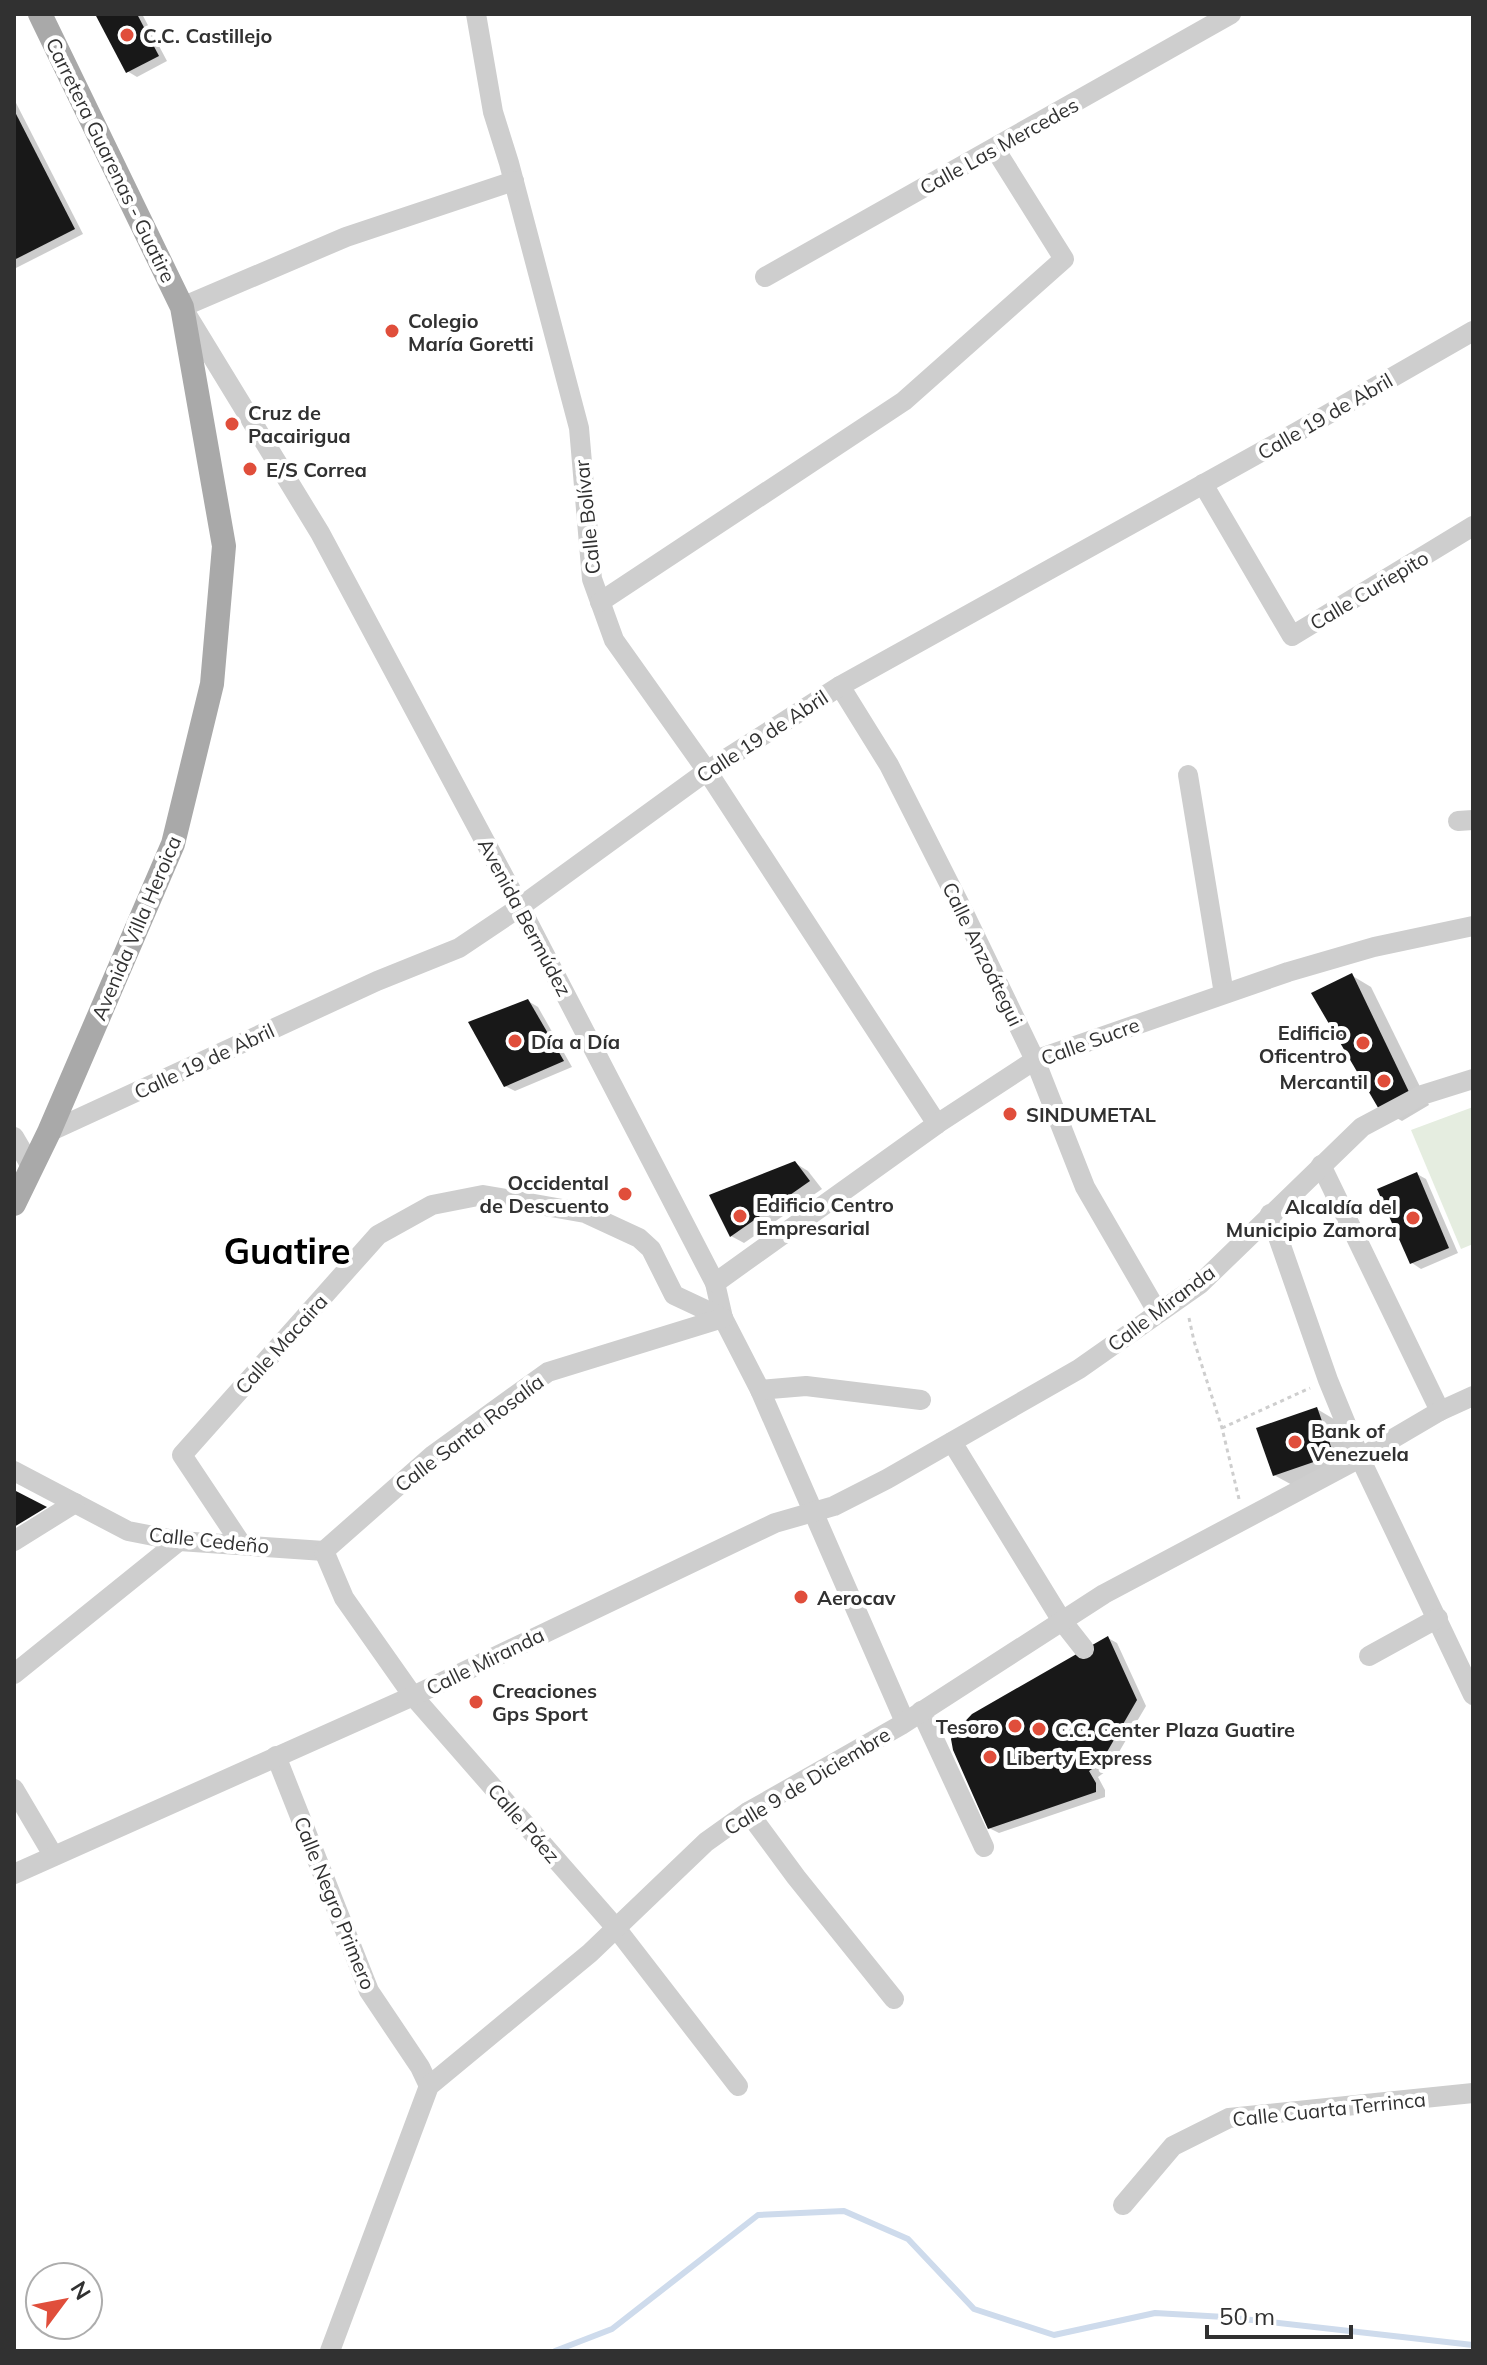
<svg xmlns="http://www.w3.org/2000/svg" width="1487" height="2365" viewBox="0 0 1487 2365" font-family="Mulish,sans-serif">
<rect width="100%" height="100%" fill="#fff"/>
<polygon fill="#e5ede0" points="1473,1107 1473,1244 1461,1249 1411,1130"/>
<g fill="#0003">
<polygon points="97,14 142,14 167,61 137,77 127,71"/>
<polygon points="14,99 83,234 14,269"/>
<polygon points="1351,975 1371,987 1429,1105 1402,1121 1382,1110"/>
<polygon points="528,1001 538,1007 572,1067 515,1091 505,1086"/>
<polygon points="795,1163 808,1171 822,1189 744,1243 731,1236"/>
<polygon points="1417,1174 1426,1179 1458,1253 1421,1269 1412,1263"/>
<polygon points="1317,1409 1337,1421 1352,1466 1294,1486 1274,1475"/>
<polygon points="1108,1638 1117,1643 1146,1706 1109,1769 1098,1777 1105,1790 1105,1797 999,1833 989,1828"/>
</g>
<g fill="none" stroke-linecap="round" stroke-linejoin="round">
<polyline stroke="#cedbec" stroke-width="6" points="555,2351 612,2329 758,2215 844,2211 908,2239 974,2309 1054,2335 1155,2313 1225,2317 1473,2345"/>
</g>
<g fill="#181818">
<polygon points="95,14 137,14 159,56 126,73"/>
<polygon points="14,110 75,229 14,260"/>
<polygon points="1352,973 1410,1094 1380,1111 1311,993"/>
<polygon points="528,999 564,1061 504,1087 468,1022"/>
<polygon points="795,1161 810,1181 730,1237 709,1195"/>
<polygon points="1417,1172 1449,1248 1410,1264 1377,1189"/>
<polygon points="1317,1407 1334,1455 1273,1476 1256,1428"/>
<polygon points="14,1490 47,1507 14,1527"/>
<polygon points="1108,1636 1137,1700 1100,1764 1089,1771 1096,1783 1096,1792 988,1829 953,1750 951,1739 954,1733 972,1714"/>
</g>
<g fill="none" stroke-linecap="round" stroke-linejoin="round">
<g stroke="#cecece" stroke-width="3" stroke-dasharray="4 4" stroke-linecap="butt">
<polyline points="1189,1318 1194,1341 1222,1428 1239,1499"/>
<polyline points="1222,1428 1310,1388"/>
</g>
<g stroke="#cecece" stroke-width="20">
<polyline points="476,14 493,112 509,163 579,428 592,579 614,640 707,771 937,1124"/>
<polyline points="514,181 346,237 182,307 320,533 520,907 715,1283 723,1318 760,1390 905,1722"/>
<polyline points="765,277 1231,14"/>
<polyline points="1203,484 1292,636 1473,526"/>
<polyline points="600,602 904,401 1064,259 995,149"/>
<polyline points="840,686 889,765 962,909 1035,1060 1085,1187 1158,1313"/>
<polyline points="1188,775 1224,994"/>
<polyline points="1458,821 1473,820"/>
<polyline points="49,1132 377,981 459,948 520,907 707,771 840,686 1297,432 1473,331"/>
<polyline points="14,1137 32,1168"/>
<polyline points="1321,1165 1440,1411"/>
<polyline points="1270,1214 1328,1380 1360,1458 1473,1695"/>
<polyline points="715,1283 937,1124 1035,1060 1288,972 1374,947 1473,926"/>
<polyline points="760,1390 806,1386 921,1400"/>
<polyline points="952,1442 1062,1621 1084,1649"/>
<polyline points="14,1471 128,1531 179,1541 324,1551"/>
<polyline points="14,1541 75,1503"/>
<polyline points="242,1545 182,1455 378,1235 432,1205 483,1195 585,1213 639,1238 651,1249 674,1295 723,1318"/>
<polyline points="324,1551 344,1598 413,1696 616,1928 738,2086"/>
<polyline points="324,1551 433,1455 548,1372 723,1318"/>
<polyline points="1369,1656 1438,1618"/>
<polyline points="14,1674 179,1541"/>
<polyline points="921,1711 984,1847"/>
<polyline points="276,1756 369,1991 420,2067 429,2086"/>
<polyline points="14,1789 53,1855"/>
<polyline points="748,1812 796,1877 894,1999"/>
<polyline points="14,1874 413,1696 775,1523 834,1506 887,1479 1079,1369 1200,1284 1362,1127 1422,1095 1473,1079"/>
<polyline points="1123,2205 1173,2146 1229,2118 1473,2093"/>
<polyline points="330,2351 429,2086 590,1953 706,1842 748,1812 901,1725 1104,1594 1360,1458 1440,1411 1473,1396"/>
</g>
<polyline stroke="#a9a9a9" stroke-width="24" points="14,1204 49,1132 173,844 212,684 224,546 182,307 40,14"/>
</g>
<g fill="#e04e3b" stroke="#fff" stroke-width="3">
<circle cx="127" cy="35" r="8"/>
<circle cx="392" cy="331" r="8"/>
<circle cx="232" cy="424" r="8"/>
<circle cx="250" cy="469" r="8"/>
<circle cx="515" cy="1041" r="8"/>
<circle cx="1363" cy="1043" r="8"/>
<circle cx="1384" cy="1081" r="8"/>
<circle cx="1010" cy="1114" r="8"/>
<circle cx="625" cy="1194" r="8"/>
<circle cx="740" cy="1216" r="8"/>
<circle cx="1413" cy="1218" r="8"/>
<circle cx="1295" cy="1442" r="8"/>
<circle cx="801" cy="1597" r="8"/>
<circle cx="476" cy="1702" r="8"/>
<circle cx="1015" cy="1726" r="8"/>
<circle cx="1039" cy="1729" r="8"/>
<circle cx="990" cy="1757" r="8"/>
</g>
<g text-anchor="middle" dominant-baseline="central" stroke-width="8" stroke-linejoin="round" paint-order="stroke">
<g font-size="20" font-weight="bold" fill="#313131" stroke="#fff" text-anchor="start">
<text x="143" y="35">C.C. Castillejo</text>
<text x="408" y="320">Colegio<tspan x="408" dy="23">María Goretti</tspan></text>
<text x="248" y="412">Cruz de<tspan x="248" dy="23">Pacairigua</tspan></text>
<text x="266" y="469">E/S Correa</text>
<text x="1347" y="1032" text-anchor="end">Edificio<tspan x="1347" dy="23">Oficentro</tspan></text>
<text x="531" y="1041">Día a Día</text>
<text x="1368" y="1081" text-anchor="end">Mercantil</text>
<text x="1026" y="1114">SINDUMETAL</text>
<text x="609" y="1182" text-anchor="end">Occidental<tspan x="609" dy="23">de Descuento</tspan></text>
<text x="756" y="1204">Edificio Centro<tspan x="756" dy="23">Empresarial</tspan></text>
<text x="1397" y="1206" text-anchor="end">Alcaldía del<tspan x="1397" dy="23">Municipio Zamora</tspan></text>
<text x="1311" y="1430">Bank of<tspan x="1311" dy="23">Venezuela</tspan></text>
<text x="817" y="1597">Aerocav</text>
<text x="492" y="1690">Creaciones<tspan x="492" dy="23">Gps Sport</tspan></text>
<text x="999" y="1726" text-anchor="end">Tesoro</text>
<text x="1055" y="1729">C.C. Center Plaza Guatire</text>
<text x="1006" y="1757">Liberty Express</text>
</g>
<g font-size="20" fill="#313131" stroke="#fff">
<text transform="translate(999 146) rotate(-29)">Calle Las Mercedes</text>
<text transform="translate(111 160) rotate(64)">Carretera Guarenas - Guatire</text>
<text transform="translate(1325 416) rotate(-30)">Calle 19 de Abril</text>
<text transform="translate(587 517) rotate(-96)">Calle Bolívar</text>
<text transform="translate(1369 590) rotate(-31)">Calle Curiepito</text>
<text transform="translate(762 736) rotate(-33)">Calle 19 de Abril</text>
<text transform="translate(525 917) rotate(62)">Avenida Bermúdez</text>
<text transform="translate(136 928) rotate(-67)">Avenida Villa Heroica</text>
<text transform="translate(983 954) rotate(64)">Calle Anzoátegui</text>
<text transform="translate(1090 1041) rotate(-20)">Calle Sucre</text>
<text transform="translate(204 1061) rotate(-25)">Calle 19 de Abril</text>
<text transform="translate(1161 1308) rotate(-37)">Calle Miranda</text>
<text transform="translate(281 1344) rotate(-48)">Calle Macaira</text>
<text transform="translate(469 1433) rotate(-37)">Calle Santa Rosalía</text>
<text transform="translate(209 1540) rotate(6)">Calle Cedeño</text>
<text transform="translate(485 1661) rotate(-26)">Calle Miranda</text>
<text transform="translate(807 1781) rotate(-31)">Calle 9 de Diciembre</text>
<text transform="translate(524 1823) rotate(49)">Calle Páez</text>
<text transform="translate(335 1903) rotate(68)">Calle Negro Primero</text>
<text transform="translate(1329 2109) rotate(-6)">Calle Cuarta Terrinca</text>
</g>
<g font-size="36" font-weight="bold" fill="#000" stroke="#fff">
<text x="287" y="1250">Guatire</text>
</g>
</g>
<rect width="1487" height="2365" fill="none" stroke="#313131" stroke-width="32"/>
<g transform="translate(64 2301) rotate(58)"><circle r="38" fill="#ffffff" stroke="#adadad" stroke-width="2"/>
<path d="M0-6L14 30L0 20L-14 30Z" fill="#e04e3b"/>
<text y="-12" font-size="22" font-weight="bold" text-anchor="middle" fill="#313131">N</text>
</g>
<path d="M1207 2325v12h144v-12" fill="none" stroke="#313131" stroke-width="4"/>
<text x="1219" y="2325" font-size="24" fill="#313131" stroke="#ffffff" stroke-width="6" paint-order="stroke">50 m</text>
</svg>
